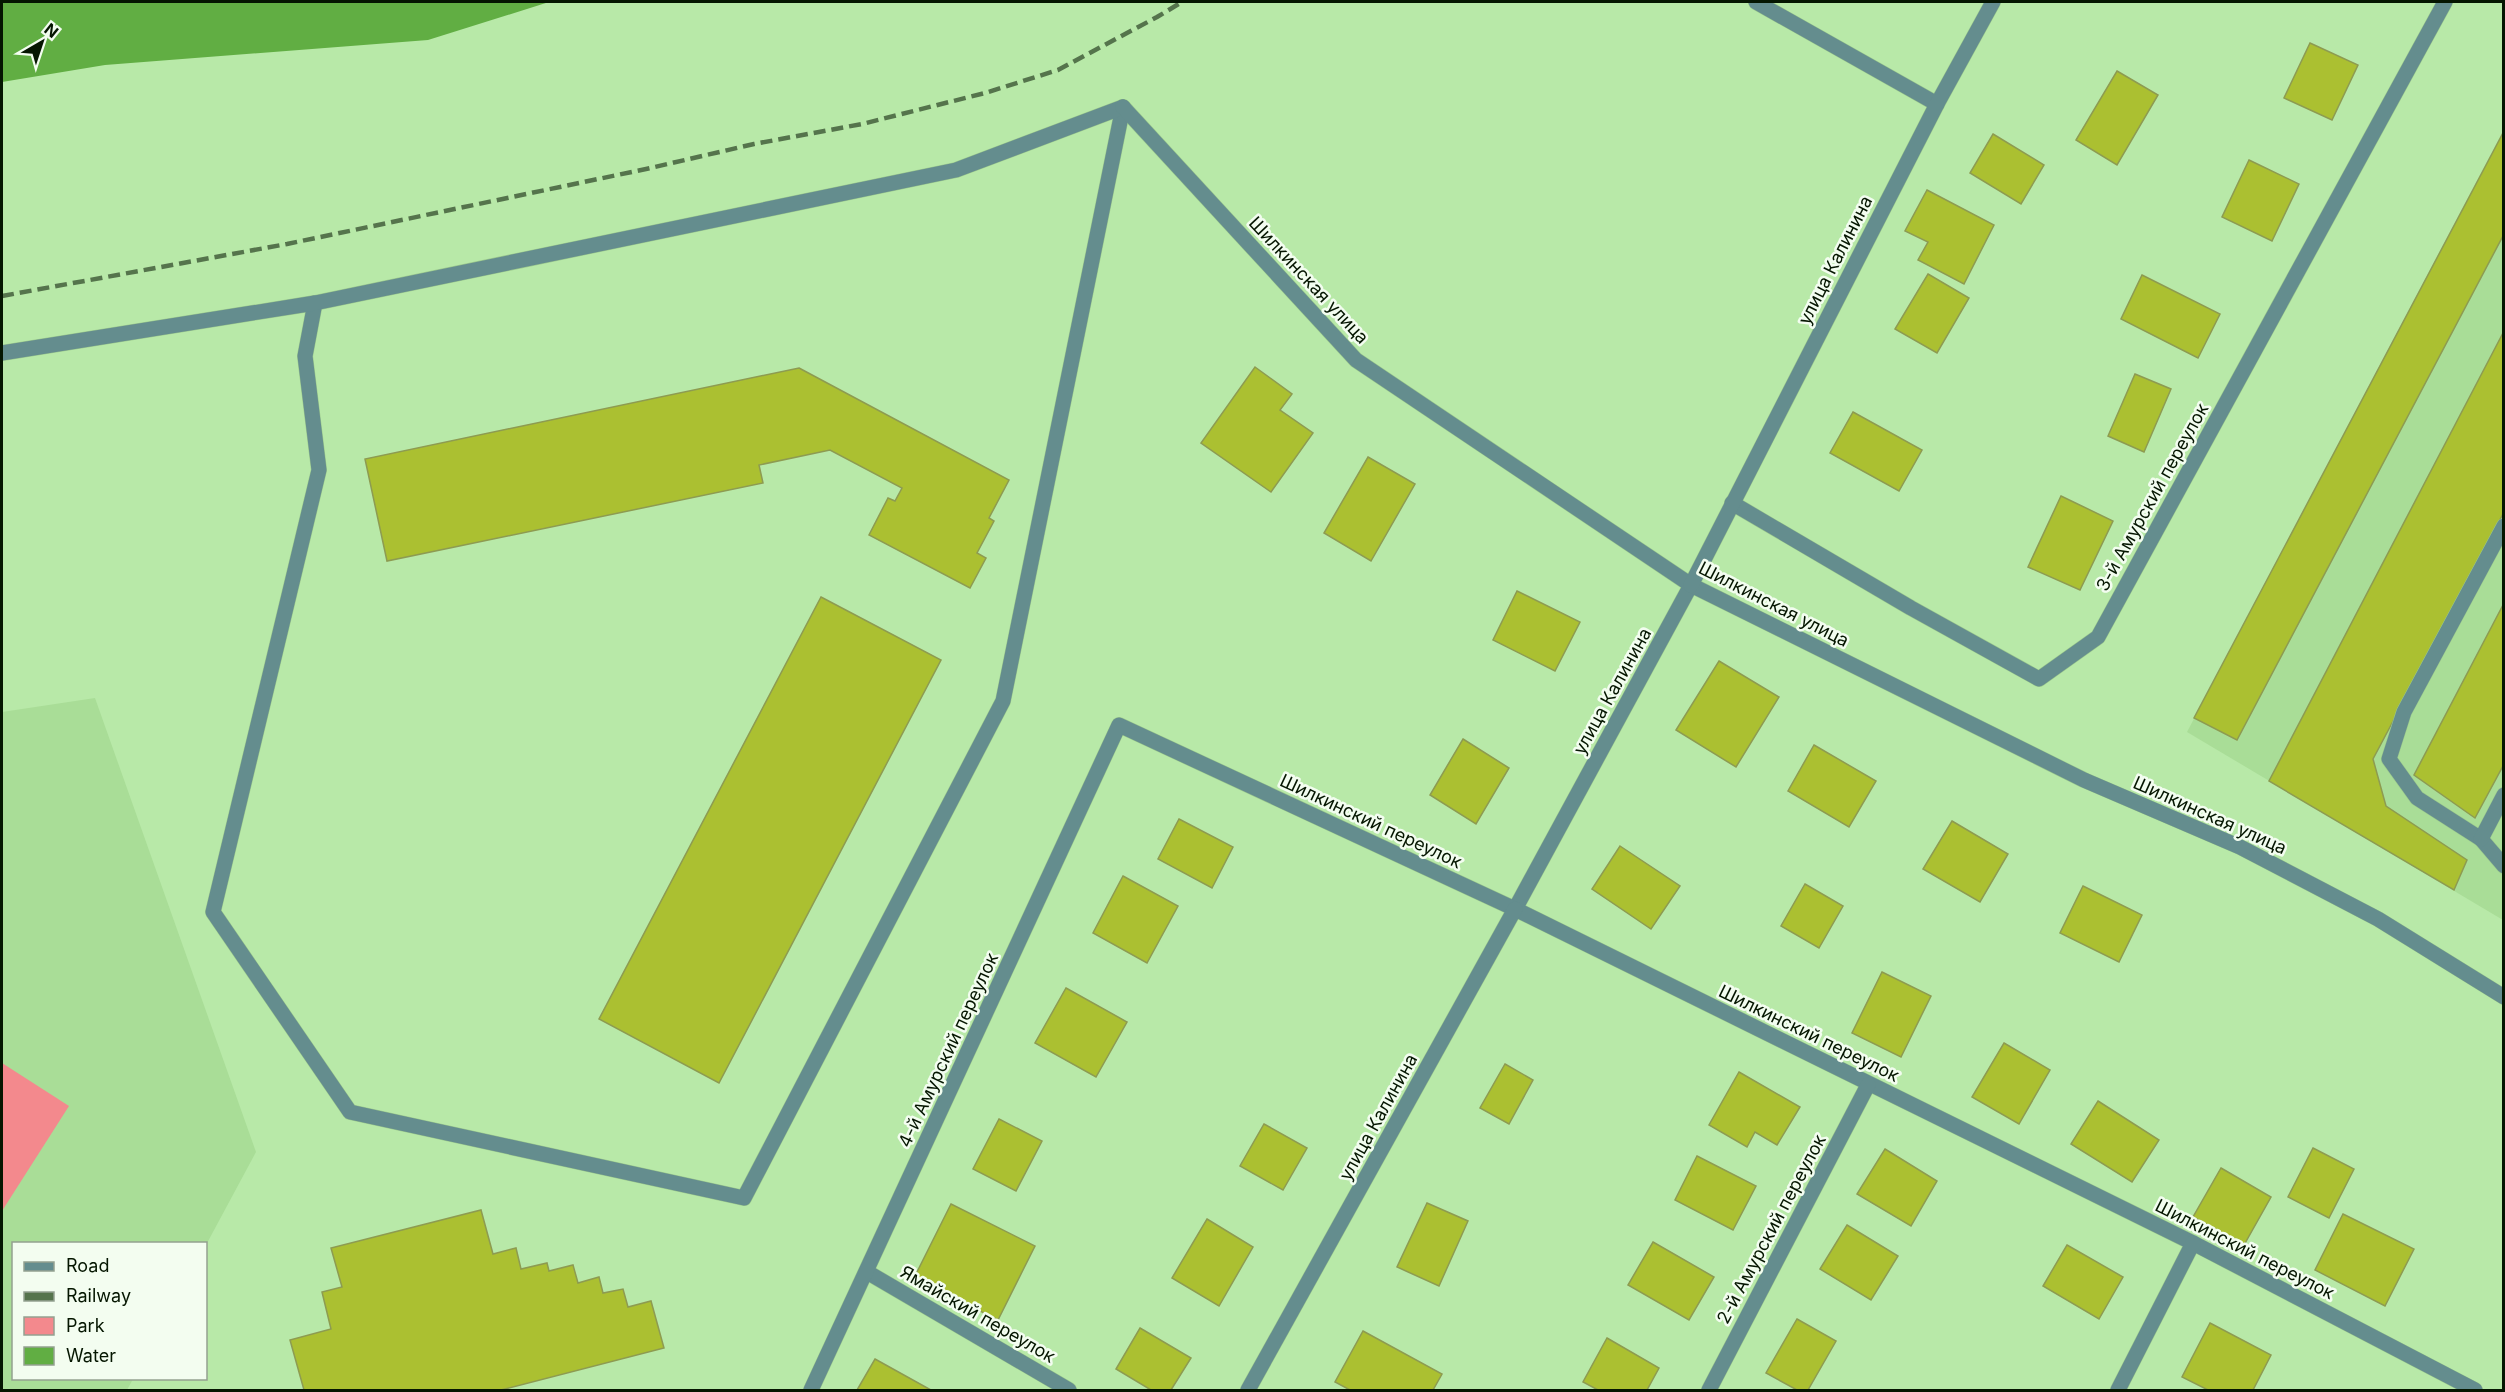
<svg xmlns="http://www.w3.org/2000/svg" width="2505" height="1392" viewBox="0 0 2505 1392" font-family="Inter,sans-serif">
<rect width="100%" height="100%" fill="#b8e9a8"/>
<g fill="#a9dd97">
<polygon points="2503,131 2503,920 2187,732"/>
<polygon points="95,698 256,1152 206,1245 14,1244 14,1378 133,1379 127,1390 2,1390 2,712"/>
</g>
<polygon fill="#f3898d" points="2,1063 69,1106 2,1211"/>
<polygon fill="#61ae43" points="2,2 549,2 428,40 105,65 2,82"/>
<g fill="#abc031" stroke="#8d9b51" stroke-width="1.5">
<polygon points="2310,43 2358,65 2332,120 2284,98"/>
<polygon points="2117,71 2158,95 2117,165 2076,140"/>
<polygon points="2504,131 2504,234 2237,740 2194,718"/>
<polygon points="1993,134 2044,165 2021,204 1970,173"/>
<polygon points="2249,160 2299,184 2272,241 2222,217"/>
<polygon points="1927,190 1994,225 1964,284 1918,260 1928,242 1905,231"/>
<polygon points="1928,274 1969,298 1937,353 1895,329"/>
<polygon points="2142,275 2220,314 2198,358 2121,319"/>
<polygon points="2504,331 2504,512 2373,759 2386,806 2467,860 2454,890 2269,781"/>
<polygon points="1255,367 1292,394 1280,410 1313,433 1271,492 1201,443"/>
<polygon points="799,368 1009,480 989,518 994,521 977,553 986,558 970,588 869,535 888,498 895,501 902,488 830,450 759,465 763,483 387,561 365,459"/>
<polygon points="2135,374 2171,389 2144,452 2108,436"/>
<polygon points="1853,412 1922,450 1899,491 1830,453"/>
<polygon points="1368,457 1415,484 1371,561 1324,533"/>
<polygon points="2061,496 2113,521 2080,590 2028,567"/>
<polygon points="1517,591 1580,622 1555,671 1493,640"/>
<polygon points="821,597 941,660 719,1083 599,1019"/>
<polygon points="2504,603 2504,764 2475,818 2414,775"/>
<polygon points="1719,661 1779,697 1736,767 1676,730"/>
<polygon points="1463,739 1509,768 1476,824 1430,795"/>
<polygon points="1814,745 1876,781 1849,827 1788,791"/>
<polygon points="1179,819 1233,847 1212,888 1158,859"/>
<polygon points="1952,821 2008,854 1980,902 1923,869"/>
<polygon points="1620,846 1680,886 1651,929 1592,889"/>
<polygon points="1123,876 1178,906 1147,963 1093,933"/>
<polygon points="1805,884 1843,906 1819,948 1781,926"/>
<polygon points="2083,886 2142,915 2119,962 2060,933"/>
<polygon points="1882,972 1931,996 1901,1057 1852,1033"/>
<polygon points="1066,988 1127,1022 1096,1077 1035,1043"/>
<polygon points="2004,1043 2050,1070 2019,1124 1972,1097"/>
<polygon points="1505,1064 1533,1080 1509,1124 1480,1108"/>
<polygon points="1739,1072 1800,1107 1777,1145 1755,1132 1747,1147 1709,1125"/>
<polygon points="2098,1101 2159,1140 2132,1182 2071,1144"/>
<polygon points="999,1119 1042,1141 1016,1191 973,1169"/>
<polygon points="1264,1124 1307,1148 1283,1190 1240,1166"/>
<polygon points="2313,1148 2354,1169 2329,1218 2288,1197"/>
<polygon points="1885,1149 1937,1181 1911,1226 1857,1194"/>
<polygon points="1697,1156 1756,1186 1733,1230 1675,1200"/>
<polygon points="2221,1168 2271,1197 2244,1245 2193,1217"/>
<polygon points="1427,1203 1468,1221 1439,1286 1397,1267"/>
<polygon points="951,1204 1035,1246 998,1320 914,1278"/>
<polygon points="481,1210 493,1254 516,1248 521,1269 547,1263 549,1271 573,1265 578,1283 599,1277 603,1293 623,1289 628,1307 651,1301 664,1348 501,1390 304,1390 290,1340 331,1329 322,1292 342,1287 331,1248"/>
<polygon points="2343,1214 2414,1249 2385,1306 2315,1270"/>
<polygon points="1207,1219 1253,1247 1219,1306 1172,1278"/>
<polygon points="1847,1225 1898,1256 1871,1300 1820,1269"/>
<polygon points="1653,1242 1714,1277 1689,1320 1628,1285"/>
<polygon points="2067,1245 2123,1277 2099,1319 2043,1286"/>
<polygon points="1797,1319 1836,1341 1808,1390 1797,1390 1766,1373"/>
<polygon points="2210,1323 2271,1355 2253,1390 2208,1390 2182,1377"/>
<polygon points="1140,1328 1191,1358 1171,1390 1151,1390 1116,1369"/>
<polygon points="1363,1331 1442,1374 1433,1390 1350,1390 1335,1382"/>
<polygon points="1607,1338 1659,1368 1647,1390 1598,1390 1583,1382"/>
<polygon points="875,1359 931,1390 857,1390"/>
</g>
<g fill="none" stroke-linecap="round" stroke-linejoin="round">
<defs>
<g id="lane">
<polyline points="1756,2 1937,104"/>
<polyline points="315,303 305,356 319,470 213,912 350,1112 744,1198 1003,701 1123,107"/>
<polyline points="2,353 315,303 956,170 1123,107"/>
<polyline points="2504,526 2404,712 2389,759 2417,798 2481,839 2504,866"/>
<polyline points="2481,839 2504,795"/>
<polyline points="1515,909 1691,585"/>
</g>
<g id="street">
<polyline points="1123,107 1356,360 1691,585 2084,780 2240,847 2378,919 2504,997"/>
<polyline points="1732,503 1911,608 2039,679 2098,637 2445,2"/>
<polyline points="1691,585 1937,104 1993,2"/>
<polyline points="867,1272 1069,1390"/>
<polyline points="811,1390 1119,725 1515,909 2193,1243 2475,1390"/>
<polyline points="1248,1390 1515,909"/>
<polyline points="1709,1390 1868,1085"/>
<polyline points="2118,1390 2193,1243"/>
</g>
</defs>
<use href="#lane" stroke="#9bc78d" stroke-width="16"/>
<use href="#street" stroke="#9bc78d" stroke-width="16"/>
<use href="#lane" stroke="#648d8e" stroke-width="15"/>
<use href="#street" stroke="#648d8e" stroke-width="15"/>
<polyline stroke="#55744c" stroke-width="4.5" stroke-dasharray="12 6" stroke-linecap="butt" points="2,296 287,244 646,169 754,144 862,124 985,93 1058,70 1157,17 1182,2"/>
</g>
<g text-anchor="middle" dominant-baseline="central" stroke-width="5" stroke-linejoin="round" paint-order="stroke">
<g font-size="18" fill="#051601" stroke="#f3fdf0">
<text transform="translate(1835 260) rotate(-63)">улица Калинина</text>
<text transform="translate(1309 280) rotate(47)">Шилкинская улица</text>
<text transform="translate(2152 497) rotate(-61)">3-й Амурский переулок</text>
<text transform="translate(1774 604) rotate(27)">Шилкинская улица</text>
<text transform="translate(1612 691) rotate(-61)">улица Калинина</text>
<text transform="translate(2210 815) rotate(24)">Шилкинская улица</text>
<text transform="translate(1371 821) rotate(25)">Шилкинский переулок</text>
<text transform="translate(1809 1033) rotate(26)">Шилкинский переулок</text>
<text transform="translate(948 1050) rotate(-65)">4-й Амурский переулок</text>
<text transform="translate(1378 1117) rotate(-61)">улица Калинина</text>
<text transform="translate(1771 1229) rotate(-62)">2-й Амурский переулок</text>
<text transform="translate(2245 1249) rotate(27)">Шилкинский переулок</text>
<text transform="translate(978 1314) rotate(30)">Ямайский переулок</text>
</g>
</g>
<rect width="2505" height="1392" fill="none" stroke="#051601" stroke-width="6"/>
<rect x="12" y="1242" width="195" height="138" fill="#f3fdf0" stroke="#94a190" stroke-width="1.5"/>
<rect x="24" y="1262" width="30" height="9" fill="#648d8e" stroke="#94a190" stroke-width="1.5"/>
<text x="66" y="1272" font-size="18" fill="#051601">Road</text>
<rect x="24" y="1292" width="30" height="9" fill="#55744c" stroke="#94a190" stroke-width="1.5"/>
<text x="66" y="1302" font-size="18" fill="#051601">Railway</text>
<rect x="24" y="1317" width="30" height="18" fill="#f3898d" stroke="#94a190" stroke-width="1.5"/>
<text x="66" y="1332" font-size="18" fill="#051601">Park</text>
<rect x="24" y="1347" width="30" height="18" fill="#61ae43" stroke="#94a190" stroke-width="1.5"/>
<text x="66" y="1362" font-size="18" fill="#051601">Water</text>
<g transform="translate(42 42) rotate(39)" stroke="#f3fdf0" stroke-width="4.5" paint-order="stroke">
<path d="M0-4.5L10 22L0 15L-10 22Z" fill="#051601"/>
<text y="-9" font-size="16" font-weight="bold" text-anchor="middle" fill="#051601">N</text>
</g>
</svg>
